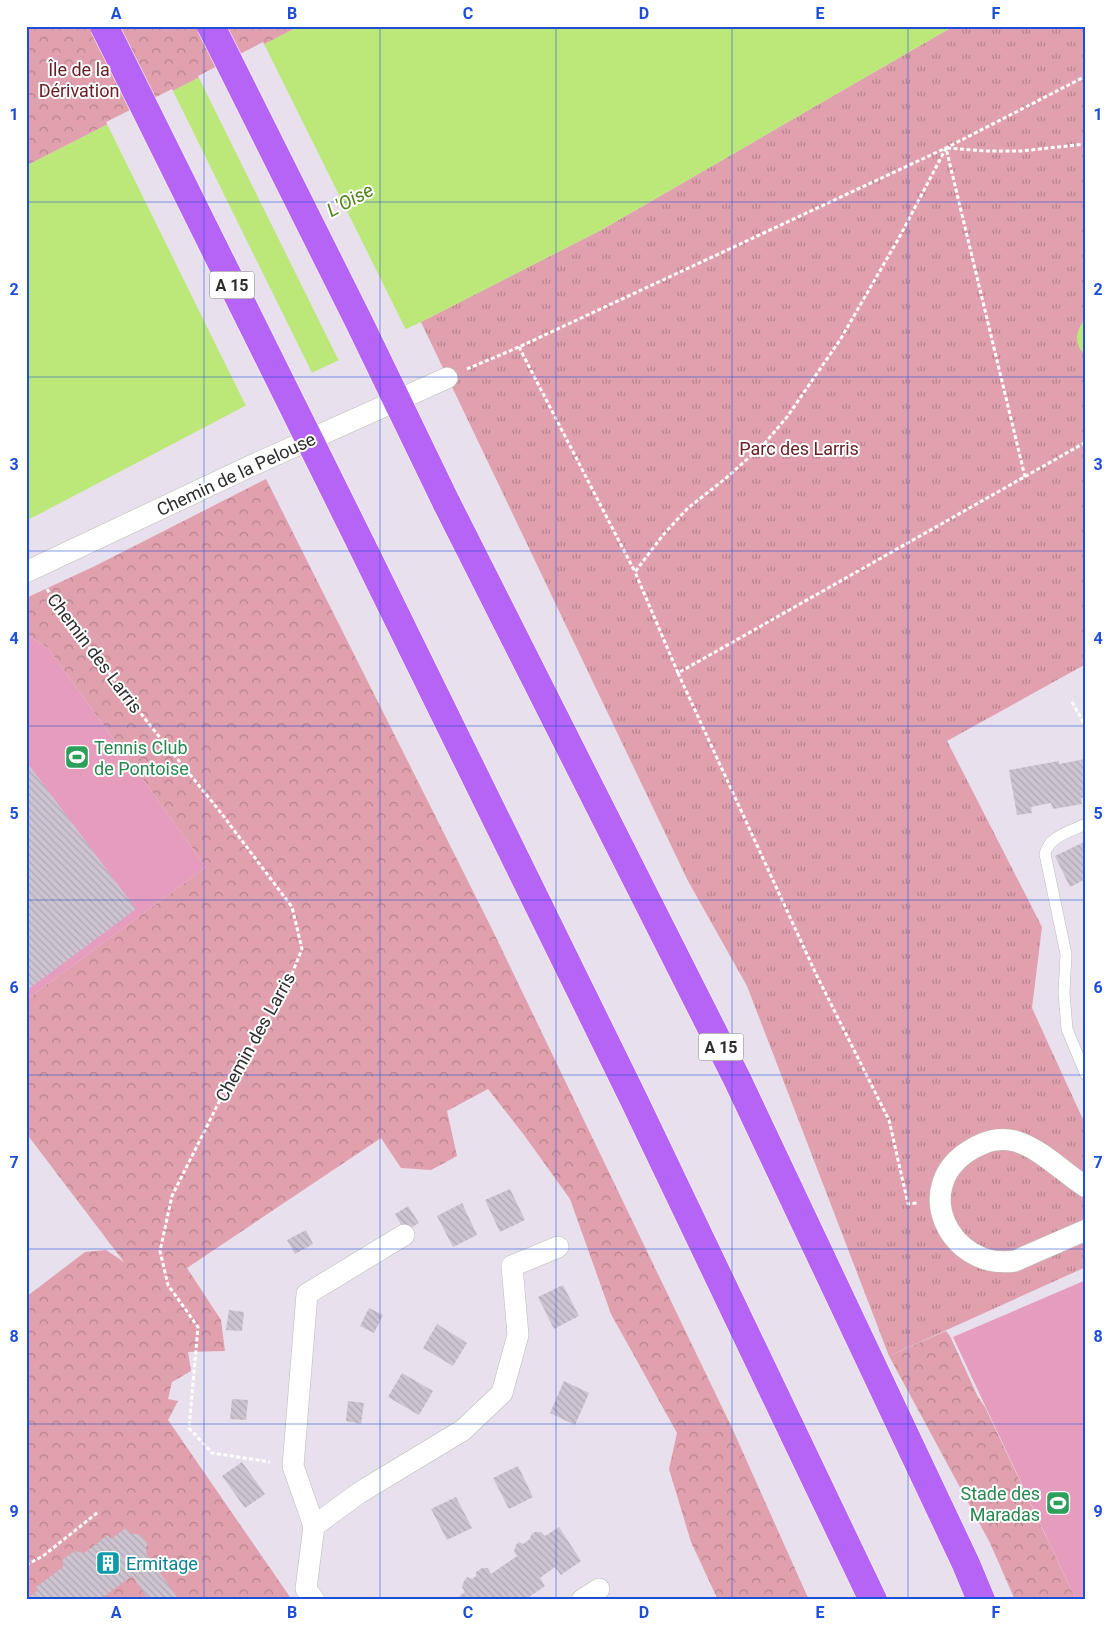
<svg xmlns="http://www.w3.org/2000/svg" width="1112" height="1626" viewBox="0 0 1112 1626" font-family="Roboto,sans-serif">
<defs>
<pattern id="forest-crowns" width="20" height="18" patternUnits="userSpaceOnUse" patternTransform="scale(1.25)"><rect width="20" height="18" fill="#e0a0ad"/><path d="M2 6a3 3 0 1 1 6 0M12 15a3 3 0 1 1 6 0" fill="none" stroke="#b6838d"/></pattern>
<pattern id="park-tufts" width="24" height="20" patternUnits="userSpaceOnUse" patternTransform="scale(1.25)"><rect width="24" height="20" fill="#e0a0ad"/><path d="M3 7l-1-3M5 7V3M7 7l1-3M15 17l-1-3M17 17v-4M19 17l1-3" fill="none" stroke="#b6838d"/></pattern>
<pattern id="building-back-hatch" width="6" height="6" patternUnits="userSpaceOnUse" patternTransform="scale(1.25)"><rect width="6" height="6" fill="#cdc4d0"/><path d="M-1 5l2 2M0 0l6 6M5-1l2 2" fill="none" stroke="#b0a9b3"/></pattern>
</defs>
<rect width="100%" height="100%" fill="#e9e0ed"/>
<g fill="url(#forest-crowns)">
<polygon points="26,26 300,26 26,166"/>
<polygon points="266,479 491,927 732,1428 809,1600 718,1600 691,1542 669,1469 677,1433 611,1314 570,1199 524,1135 488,1089 447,1111 457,1156 431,1170 401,1168 381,1138 187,1268 221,1320 225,1351 188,1352 191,1371 172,1382 168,1399 178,1401 168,1420 292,1600 26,1600 26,1297 85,1252 106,1250 124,1262 26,1133 26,1000 206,867 48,648 26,634 26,598 95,566"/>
<polygon points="946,1331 950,1336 978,1397 985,1407 1076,1600 1015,1600 990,1543 889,1356"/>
</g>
<polygon fill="url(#park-tufts)" points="954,26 1086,26 1086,664 947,741 1042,927 1032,1008 1086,1126 1086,1267 889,1356 747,986 688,881 421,322 603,229"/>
<g fill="#e69dbd">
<polygon points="26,634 48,648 206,867 26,1000"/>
<polygon points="1086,1280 1086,1600 1076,1600 953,1337"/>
</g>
<g fill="#bce87a">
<polygon points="300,26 954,26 603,229 421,322 281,387 26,521 26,166"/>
<path d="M1086,318V356C1073,344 1075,331 1086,318Z"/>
</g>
<g fill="#e9e0ed">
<polygon points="263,42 407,332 340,363 198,76"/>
<polygon points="172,89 313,375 247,408 106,122"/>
</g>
<g fill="url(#building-back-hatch)">
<polygon points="1085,759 1086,797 1081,798 1082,804 1053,809 1051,803 1031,807 1032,813 1017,815 1009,770 1059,761 1059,764"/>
<polygon points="26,761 136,909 26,991"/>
<polygon points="1086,841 1086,879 1070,887 1055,856"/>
<polygon points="510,1189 525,1220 500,1232 485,1200"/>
<polygon points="462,1203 477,1235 453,1247 437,1216"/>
<polygon points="408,1206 419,1223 405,1231 395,1214"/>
<polygon points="306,1230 313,1244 295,1254 287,1240"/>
<polygon points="563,1285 579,1316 554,1329 538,1297"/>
<polygon points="369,1308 383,1315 374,1333 360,1326"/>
<polygon points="229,1310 244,1312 242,1331 226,1330"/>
<polygon points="437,1324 467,1343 453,1366 423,1348"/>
<polygon points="402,1373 433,1391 419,1415 388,1397"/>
<polygon points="564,1381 589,1393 575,1425 550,1413"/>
<polygon points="232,1399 248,1400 246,1420 230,1419"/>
<polygon points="348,1401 364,1403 361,1424 346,1421"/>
<polygon points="242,1462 265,1494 245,1508 222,1476"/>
<polygon points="518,1466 533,1497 509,1509 493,1478"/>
<polygon points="456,1497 472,1528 447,1540 431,1509"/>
<polygon points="559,1527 581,1561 561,1575 555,1567 540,1578 545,1586 525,1600 454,1600 465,1592 462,1587 464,1581 467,1577 472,1579 476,1576 476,1572 482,1568 488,1568 491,1574 517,1556 514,1551 516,1545 519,1542 523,1544 530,1539 531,1535 535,1532 541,1532 545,1536"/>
<polygon points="126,1528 130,1533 141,1535 147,1543 146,1553 179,1600 149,1600 132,1576 99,1600 26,1600 38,1590 36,1587 63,1567 63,1559 75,1551 84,1553 108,1535 111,1539"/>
</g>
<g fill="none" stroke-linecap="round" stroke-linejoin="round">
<defs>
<path id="lane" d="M1086,824C1071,831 1048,837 1045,854L1066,954L1064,993L1067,1029L1086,1075"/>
<g id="street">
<polyline points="26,572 253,465 447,378"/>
<path d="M1086,1187C1064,1173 1040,1148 1015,1141C999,1137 986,1141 972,1149C908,1186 950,1271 1015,1261L1086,1230"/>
<polyline points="404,1235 307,1294 293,1466 314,1526 359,1493 463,1430 502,1393 518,1335 512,1266 558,1247"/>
<polyline points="314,1526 306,1589 314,1600"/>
<polyline points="582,1600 599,1589"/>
</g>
<g id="highway">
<polyline points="446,502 737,1079 966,1564 981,1600"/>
<polyline points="361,544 634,1100 873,1600"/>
</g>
</defs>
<use href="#lane" stroke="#b4bfb3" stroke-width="12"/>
<use href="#street" stroke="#b4bfb3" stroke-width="22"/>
<use href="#highway" stroke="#fff" stroke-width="29"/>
<g stroke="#fff" stroke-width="3" stroke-dasharray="4 2.5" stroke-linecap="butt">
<polyline points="947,148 985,151 1021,151 1086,144"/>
<polyline points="519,347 635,572"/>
<polyline points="467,369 519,347 946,148 1086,76"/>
<polyline points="1025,477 946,148 900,236 840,340 787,417 764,444 725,479 688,508 663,535 635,572 678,673 1086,442"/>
<polyline points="47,589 62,612 149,724 218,809 292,907 302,949 285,991 222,1096 172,1196 160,1251 168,1285 198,1327 189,1428 212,1453 270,1462"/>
<polyline points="678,673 816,974 889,1120 908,1204 917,1203"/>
<polyline points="1072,702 1086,727"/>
<polyline points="26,1565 43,1556 97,1513"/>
</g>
<use href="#lane" stroke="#fff" stroke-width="11"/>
<use href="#street" stroke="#fff" stroke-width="21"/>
<use href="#highway" stroke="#b664f5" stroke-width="28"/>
<defs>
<g id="highway-bridge">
<polyline points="104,26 361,544"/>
<polyline points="211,26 359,322 446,502"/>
</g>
</defs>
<use href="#highway-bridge" stroke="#fff" stroke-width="29" stroke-linecap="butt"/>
<use href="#highway-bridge" stroke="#b664f5" stroke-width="28"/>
</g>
<path fill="none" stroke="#1d4ed8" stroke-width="1" stroke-opacity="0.55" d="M204,26V1600M380,26V1600M556,26V1600M732,26V1600M908,26V1600M26,202H1086M26,377H1086M26,551H1086M26,726H1086M26,900H1086M26,1075H1086M26,1249H1086M26,1424H1086"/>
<defs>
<symbol id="stadium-square" viewBox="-11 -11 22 22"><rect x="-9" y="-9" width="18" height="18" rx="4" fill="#2e9e5b" stroke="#fff"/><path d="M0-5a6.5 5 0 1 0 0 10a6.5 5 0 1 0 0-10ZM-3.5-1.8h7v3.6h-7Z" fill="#fff"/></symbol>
<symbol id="building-square" viewBox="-11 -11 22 22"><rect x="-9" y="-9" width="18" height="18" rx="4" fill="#0f9aa8" stroke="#fff"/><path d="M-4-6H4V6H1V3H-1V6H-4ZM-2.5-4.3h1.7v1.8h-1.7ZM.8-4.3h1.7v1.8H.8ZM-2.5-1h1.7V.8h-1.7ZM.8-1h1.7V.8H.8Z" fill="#fff"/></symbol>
</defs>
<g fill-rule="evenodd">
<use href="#stadium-square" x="63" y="743" width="28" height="28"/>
<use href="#stadium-square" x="1044" y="1489" width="28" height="28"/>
<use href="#building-square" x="94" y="1549" width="28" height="28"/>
</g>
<g text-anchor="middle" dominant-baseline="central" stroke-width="4" stroke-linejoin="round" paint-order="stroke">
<g fill="#fff" stroke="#6c6c6c" stroke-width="1">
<rect x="209.5" y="271.5" width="45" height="27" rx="4"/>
<rect x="698.5" y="1033.5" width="45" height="27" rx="4"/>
</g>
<g font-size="16" font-weight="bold" fill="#2d2d2d">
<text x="232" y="285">A 15</text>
<text x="721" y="1047">A 15</text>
</g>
<g font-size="18" fill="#672025" stroke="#fff">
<text x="79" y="69">Île de la<tspan x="79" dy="21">Dérivation</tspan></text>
<text x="799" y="448">Parc des Larris</text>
</g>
<g font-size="18" fill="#2d2d2d" stroke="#fff">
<text transform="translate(236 474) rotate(-25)">Chemin de la Pelouse</text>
<text transform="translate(95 653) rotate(53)">Chemin des Larris</text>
<text transform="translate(255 1037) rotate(-61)">Chemin des Larris</text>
</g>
<g font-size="18" fill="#27864d" stroke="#fff" text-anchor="start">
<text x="94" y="747">Tennis Club<tspan x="94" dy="21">de Pontoise</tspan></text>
<text x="1040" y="1493" text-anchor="end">Stade des<tspan x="1040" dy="21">Maradas</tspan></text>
</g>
<g font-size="18" fill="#0d838f" stroke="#fff" text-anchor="start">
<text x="126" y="1563">Ermitage</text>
</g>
<g font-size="19" font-style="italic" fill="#4e8315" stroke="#fff">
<text transform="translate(350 200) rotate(-28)">L'Oise</text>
</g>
</g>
<rect width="1112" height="1626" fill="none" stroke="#ffffff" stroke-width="55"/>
<rect x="28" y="28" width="1056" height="1570" fill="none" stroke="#1d4ed8" stroke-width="2"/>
<g font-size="16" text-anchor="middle" font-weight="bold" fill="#1d4ed8">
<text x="116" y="19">A</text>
<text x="292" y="19">B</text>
<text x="468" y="19">C</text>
<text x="644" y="19">D</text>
<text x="820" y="19">E</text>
<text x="996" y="19">F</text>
<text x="14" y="120">1</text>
<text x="1098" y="120">1</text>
<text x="14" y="295">2</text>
<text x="1098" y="295">2</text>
<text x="14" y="470">3</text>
<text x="1098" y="470">3</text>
<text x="14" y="644">4</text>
<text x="1098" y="644">4</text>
<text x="14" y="819">5</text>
<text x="1098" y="819">5</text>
<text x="14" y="993">6</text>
<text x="1098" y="993">6</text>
<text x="14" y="1168">7</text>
<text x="1098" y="1168">7</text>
<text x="14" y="1342">8</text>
<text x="1098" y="1342">8</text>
<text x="14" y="1517">9</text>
<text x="1098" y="1517">9</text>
<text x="116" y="1618">A</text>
<text x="292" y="1618">B</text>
<text x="468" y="1618">C</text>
<text x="644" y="1618">D</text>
<text x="820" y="1618">E</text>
<text x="996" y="1618">F</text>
</g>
</svg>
